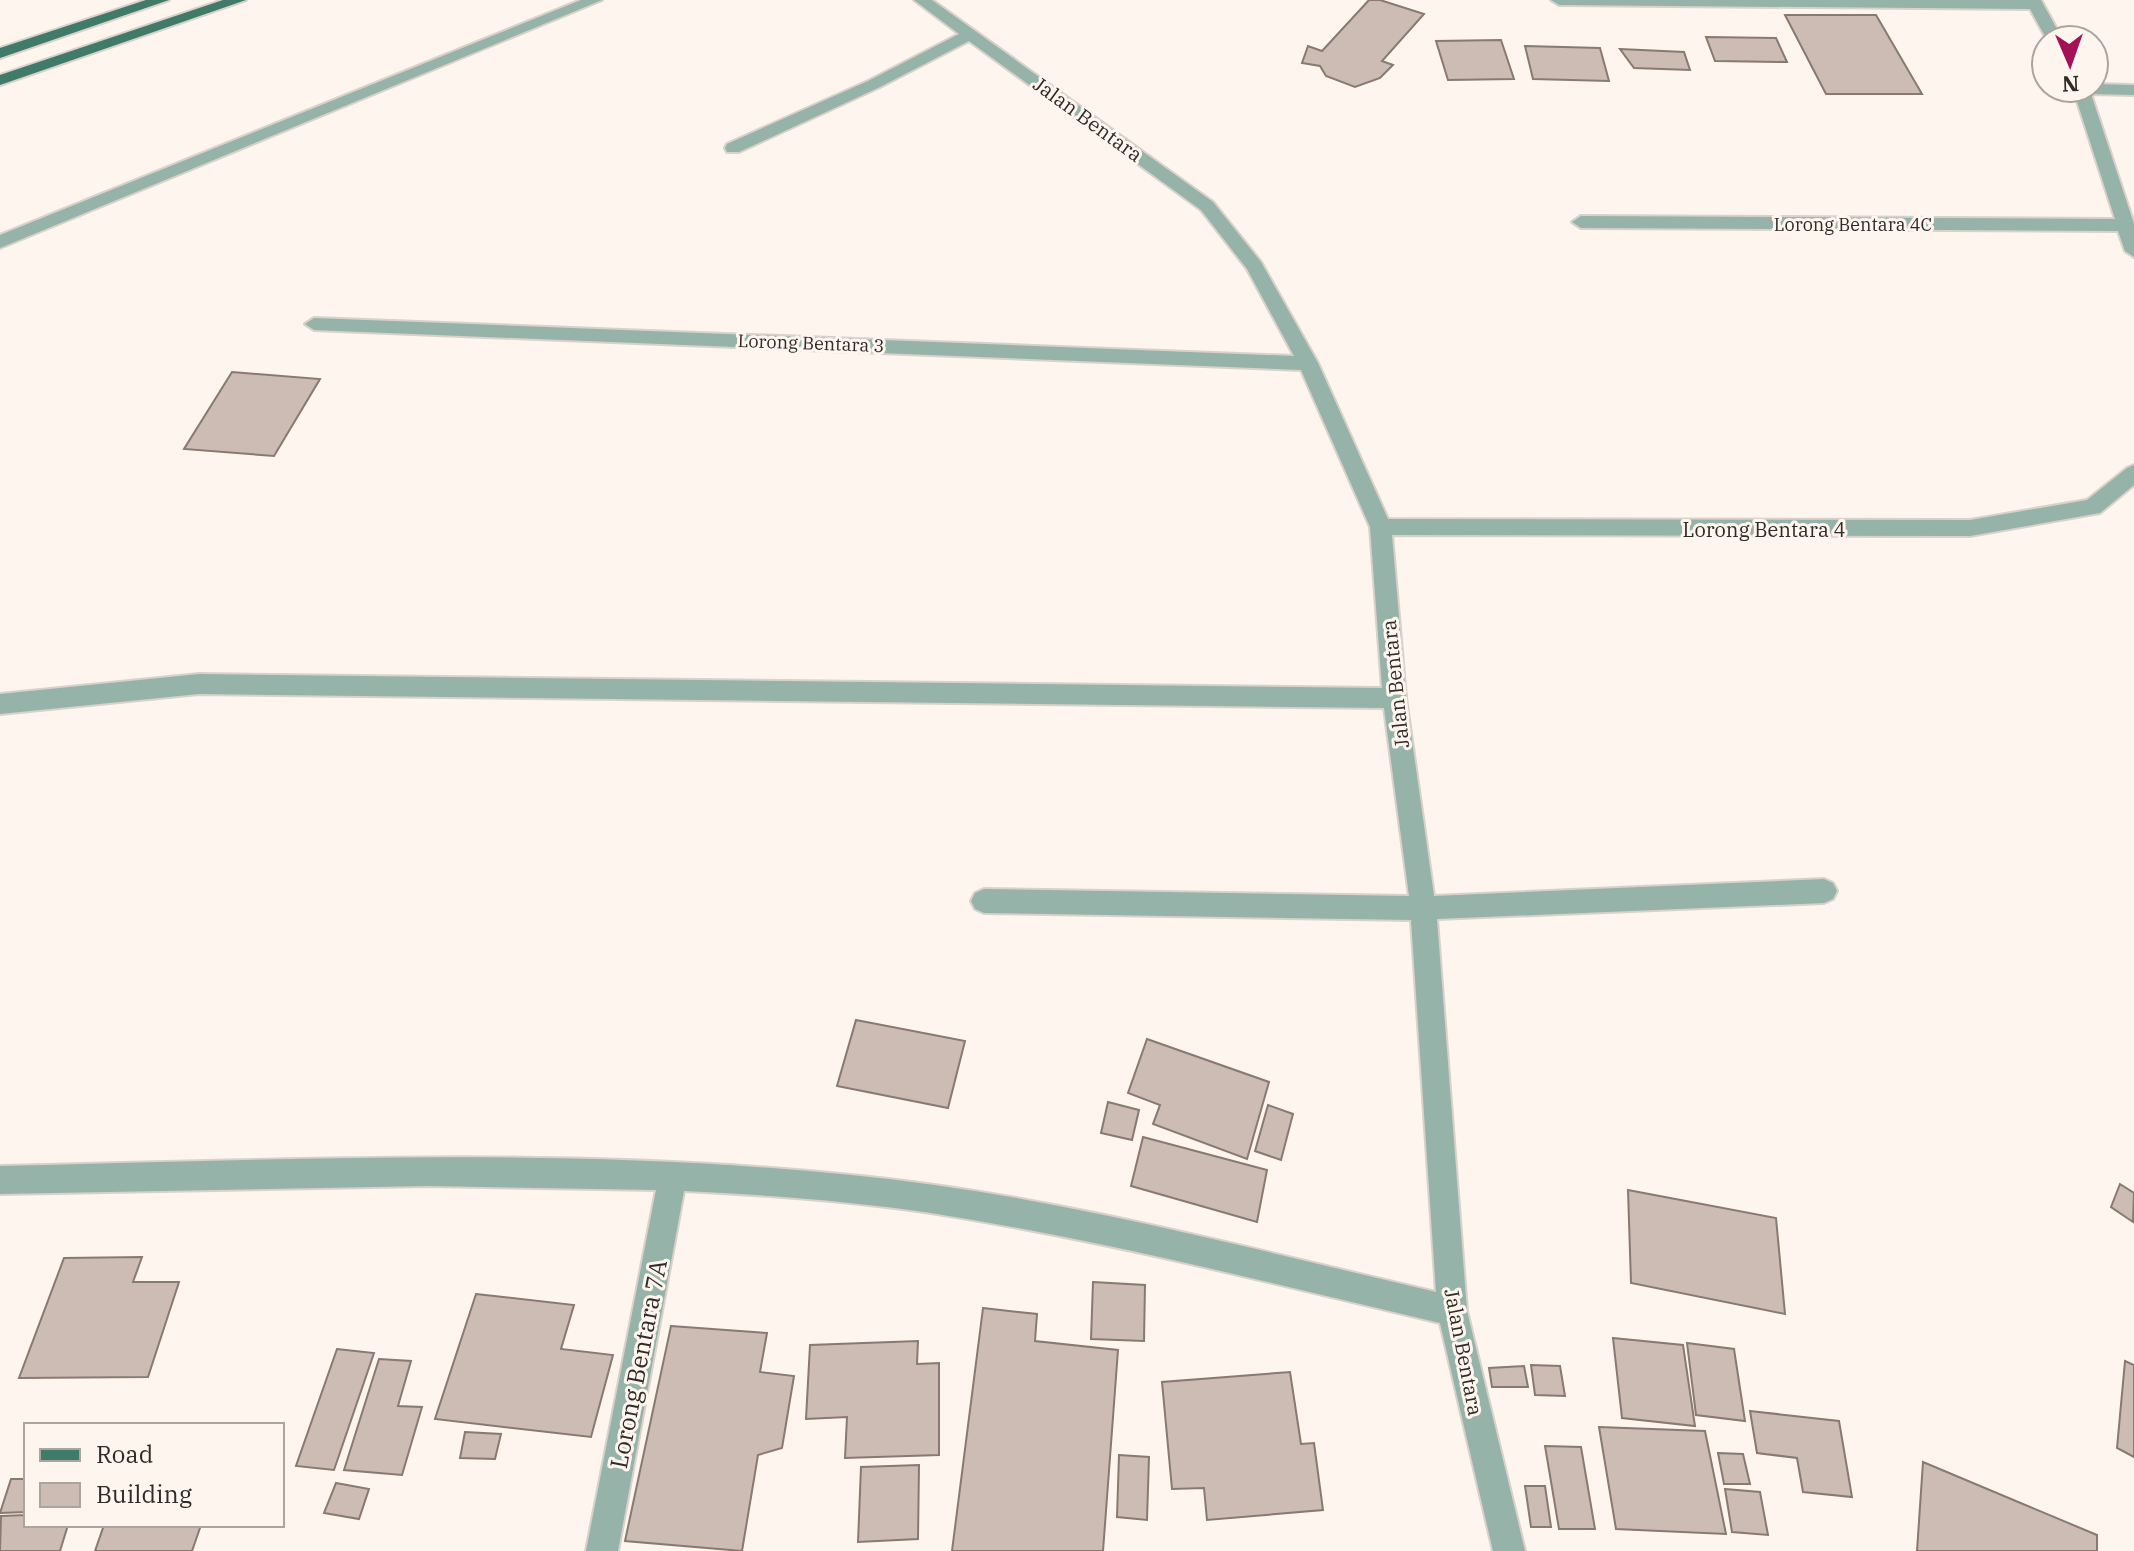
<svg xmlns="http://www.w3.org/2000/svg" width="2134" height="1551" viewBox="0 0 2134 1551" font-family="'IBM Plex Serif',serif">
<rect width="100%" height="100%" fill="#fef6ee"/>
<g fill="#ccbcb4" stroke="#887971" stroke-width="2">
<polygon points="1369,0 1380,0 1424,14 1382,61 1393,65 1380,78 1355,87 1326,76 1320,66 1302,63 1308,46 1322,51"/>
<polygon points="1785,15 1876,15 1922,94 1826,94"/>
<polygon points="1706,37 1776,38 1787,62 1715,61"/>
<polygon points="1501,40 1514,79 1448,80 1436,41"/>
<polygon points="1525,46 1600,48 1609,81 1533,79"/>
<polygon points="1620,49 1684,52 1690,70 1634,68"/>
<polygon points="232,372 320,379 274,456 184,449"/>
<polygon points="856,1020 965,1041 948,1108 837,1086"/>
<polygon points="1147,1039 1269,1082 1247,1159 1153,1124 1160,1105 1128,1093"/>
<polygon points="1108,1102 1139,1110 1132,1140 1101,1133"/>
<polygon points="1268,1105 1293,1114 1281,1160 1255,1151"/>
<polygon points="1143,1137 1267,1170 1257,1222 1131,1186"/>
<polygon points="2120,1184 2134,1193 2133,1222 2111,1207"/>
<polygon points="1628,1190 1776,1218 1785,1314 1631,1283"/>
<polygon points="142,1257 133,1282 179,1282 148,1377 19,1378 64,1258"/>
<polygon points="1093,1282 1145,1285 1144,1341 1091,1339"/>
<polygon points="476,1294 574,1305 561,1349 613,1355 591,1437 435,1419"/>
<polygon points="983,1308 1037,1314 1035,1341 1118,1350 1103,1551 952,1551"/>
<polygon points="671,1326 767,1333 760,1372 794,1376 782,1448 758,1455 742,1551 625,1541"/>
<polygon points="1613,1338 1683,1345 1695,1426 1622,1418"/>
<polygon points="918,1341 917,1364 939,1363 939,1455 845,1458 847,1417 806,1419 810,1345"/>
<polygon points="1687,1343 1734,1349 1745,1421 1696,1415"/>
<polygon points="337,1349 374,1353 334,1470 296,1466"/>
<polygon points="379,1359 411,1361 398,1406 422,1407 402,1475 344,1470"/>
<polygon points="2125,1361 2134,1365 2134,1457 2117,1448"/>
<polygon points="1531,1365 1560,1366 1565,1396 1535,1395"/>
<polygon points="1524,1366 1528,1387 1492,1387 1489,1368"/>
<polygon points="1290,1372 1301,1444 1314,1443 1323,1510 1207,1520 1204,1488 1172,1489 1162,1382"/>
<polygon points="1750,1411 1839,1421 1852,1497 1803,1492 1797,1458 1757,1453"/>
<polygon points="1599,1427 1705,1431 1726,1534 1616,1529"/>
<polygon points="465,1432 501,1434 495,1459 460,1458"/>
<polygon points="1545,1446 1581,1447 1595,1529 1559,1529"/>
<polygon points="1718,1453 1743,1454 1750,1484 1724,1484"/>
<polygon points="1119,1455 1149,1457 1147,1520 1117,1517"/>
<polygon points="1923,1462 2097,1535 2097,1551 1917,1551"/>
<polygon points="919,1465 918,1539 858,1542 861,1467"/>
<polygon points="11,1479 26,1479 26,1512 0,1513"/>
<polygon points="336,1483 369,1489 359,1519 324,1513"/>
<polygon points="1525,1486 1545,1486 1551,1527 1531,1527"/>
<polygon points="1725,1489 1760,1492 1768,1535 1732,1532"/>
<polygon points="26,1515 26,1525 68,1525 60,1551 0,1551 1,1516"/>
<polygon points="104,1525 201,1525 192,1551 95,1551"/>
</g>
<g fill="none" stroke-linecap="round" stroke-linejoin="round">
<defs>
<g id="minor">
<polygon points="581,0 602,0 0,248 0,235"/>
<path d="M914,0H932L1213,202L1261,262L1318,363L1388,519L1970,520L2087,500L2127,468L2134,465V485L2100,513L1970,536L1392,535L1406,698L1434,896L1824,879L1833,883L1837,891L1833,899L1824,903L1437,919L1467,1311L1525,1551H1493L1440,1323C1271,1283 1103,1240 931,1213C850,1201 767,1195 684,1191L618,1551H586L656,1190L427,1186L0,1194V1166C283,1160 568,1146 851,1175C1049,1194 1243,1247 1436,1292L1411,920L984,913L975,909L971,901L975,893L984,889L1409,896L1384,708L199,694L0,714V694L199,674L1382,688L1370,527L1301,370L314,330L305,324L314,318L1294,356L1247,269L1201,210L969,41L880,87L739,152H727L725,148L727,144L868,81L959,34Z"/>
<polygon points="1551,0 2041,0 2063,40 2047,40 2030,9 1559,5"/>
<polygon points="2094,84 2134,85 2134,95 2091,94 2134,224 2134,257 2125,251 2118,231 1581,228 1572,222 1581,216 2115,219 2073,89 2094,88"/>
</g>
<g id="major">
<polygon points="146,0 169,0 0,58 0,48"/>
<polygon points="223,0 246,0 0,85 0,75"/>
</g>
</defs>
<use href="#minor" stroke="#d9d1ca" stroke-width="4"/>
<use href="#major" stroke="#d9d1ca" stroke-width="4"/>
<use href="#minor" fill="#96b3a9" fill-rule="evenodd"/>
<use href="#major" fill="#407a68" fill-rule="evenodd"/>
</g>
<g text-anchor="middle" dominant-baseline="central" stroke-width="6" stroke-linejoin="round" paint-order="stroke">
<g font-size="18" fill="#302b26" stroke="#fef6ee">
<text x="1853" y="224">Lorong Bentara 4C</text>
<text transform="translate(811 343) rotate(2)">Lorong Bentara 3</text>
</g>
<g font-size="20" fill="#302b26" stroke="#fef6ee">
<text transform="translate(1088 119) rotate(36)">Jalan Bentara</text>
<text x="1764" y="529">Lorong Bentara 4</text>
<text transform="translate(1395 684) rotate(-96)">Jalan Bentara</text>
<text transform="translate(1464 1352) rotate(79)">Jalan Bentara</text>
</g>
<g font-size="24" fill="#302b26" stroke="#fef6ee">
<text transform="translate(638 1364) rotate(-79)">Lorong Bentara 7A</text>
</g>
</g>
<rect x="24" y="1423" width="260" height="104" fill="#fef6ee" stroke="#aca59e" stroke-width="2"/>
<rect x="40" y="1449" width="40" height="12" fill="#407a68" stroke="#aca59e" stroke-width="2"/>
<text x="96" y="1463" font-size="24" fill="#302b26">Road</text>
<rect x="40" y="1483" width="40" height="24" fill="#ccbcb4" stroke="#aca59e" stroke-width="2"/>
<text x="96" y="1503" font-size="24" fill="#302b26">Building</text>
<g transform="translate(2070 64) rotate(178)"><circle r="38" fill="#fef6ee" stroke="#aca59e" stroke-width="2"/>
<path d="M0-6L14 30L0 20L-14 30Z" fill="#a31257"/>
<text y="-12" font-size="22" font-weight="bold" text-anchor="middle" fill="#302b26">N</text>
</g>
</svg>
